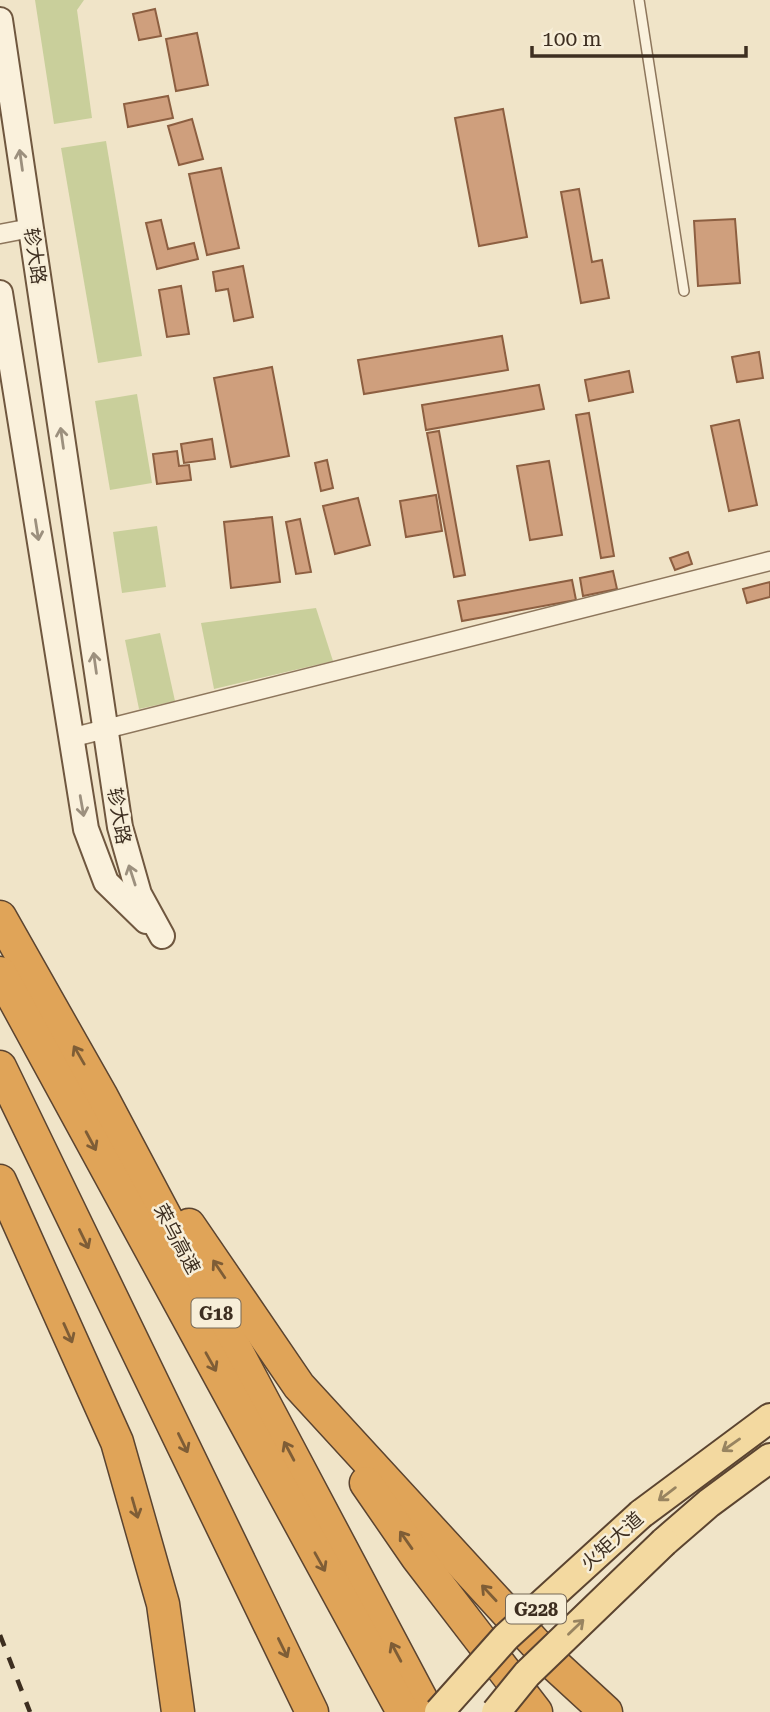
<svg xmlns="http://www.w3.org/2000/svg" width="770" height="1712" viewBox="0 0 770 1712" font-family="'Roboto Serif','Noto Sans SC',serif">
<rect width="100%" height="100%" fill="#f0e4c8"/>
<g fill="#c9cf9b">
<polygon points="35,0 84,0 77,10 92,118 54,124"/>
<polygon points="106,141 142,356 98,363 61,148"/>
<polygon points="137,394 152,483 110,490 95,401"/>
<polygon points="157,526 166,587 122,593 113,532"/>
<polygon points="316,608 333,661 214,689 201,623"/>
<polygon points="160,633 175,701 139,709 125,640"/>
</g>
<g fill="#cf9f7d" stroke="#8d5f41" stroke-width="2">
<polygon points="155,9 161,36 139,40 133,14"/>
<polygon points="197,33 208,85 176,91 166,39"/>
<polygon points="168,96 173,118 128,127 124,104"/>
<polygon points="503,109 527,237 479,246 455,118"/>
<polygon points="192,119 203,159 179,165 168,126"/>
<polygon points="221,168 239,248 207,255 189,174"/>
<polygon points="579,189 592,262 602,260 609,298 581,303 561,192"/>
<polygon points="735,219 740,283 698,286 694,221"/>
<polygon points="161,220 168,249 194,243 198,259 157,269 146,223"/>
<polygon points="243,266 253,317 234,321 228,289 216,291 213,272"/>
<polygon points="181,286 189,334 167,337 159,290"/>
<polygon points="502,336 508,370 364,394 358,360"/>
<polygon points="759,352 763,378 737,382 732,357"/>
<polygon points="272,367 289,456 231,467 214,378"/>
<polygon points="629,371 633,392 589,401 585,380"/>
<polygon points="539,385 544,409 426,430 422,405"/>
<polygon points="589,413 614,556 601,558 576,415"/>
<polygon points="739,420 757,505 729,511 711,426"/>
<polygon points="439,431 465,575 454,577 427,433"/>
<polygon points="212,439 215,459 184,463 181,444"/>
<polygon points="177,451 179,466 189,465 191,480 157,484 153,454"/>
<polygon points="327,460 333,488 321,491 315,463"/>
<polygon points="549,461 562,535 530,540 517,466"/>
<polygon points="436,495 442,531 406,537 400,501"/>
<polygon points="358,498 370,545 335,554 323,506"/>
<polygon points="272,517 280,582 231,588 224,522"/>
<polygon points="300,519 311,572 296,574 286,522"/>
<polygon points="688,552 692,564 675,570 670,558"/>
<polygon points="613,571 617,589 583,596 580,578"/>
<polygon points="572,580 576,600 462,621 458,601"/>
<polygon points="770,582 770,597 747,603 743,589"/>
</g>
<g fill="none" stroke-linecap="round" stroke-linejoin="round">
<defs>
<polyline id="lane" points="639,0 684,291"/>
<g id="street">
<polyline points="0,234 31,228"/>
<polyline points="70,738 770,561"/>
</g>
<g id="secondary">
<polyline points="0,20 120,827 139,894 162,936"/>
<polyline points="0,293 86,829 106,882 146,921"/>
</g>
<g id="primary">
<polyline points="641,1514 770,1418"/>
<polyline points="664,1542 709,1503 770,1458"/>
</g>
<g id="highway">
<polyline points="0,917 102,1097 428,1712"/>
<polyline points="0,973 403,1712"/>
<polyline points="0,1067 312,1712"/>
<polyline points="0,1181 117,1442 163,1604 178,1712"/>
<polyline points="189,1225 299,1386 556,1666 606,1712"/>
<polyline points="366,1483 417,1557 536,1712"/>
</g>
</defs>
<use href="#lane" stroke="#8d765c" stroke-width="12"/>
<use href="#street" stroke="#8d765c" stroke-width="21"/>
<use href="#secondary" stroke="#6f573f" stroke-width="28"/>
<use href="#primary" stroke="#5b4430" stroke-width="32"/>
<use href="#highway" stroke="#5b4430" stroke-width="35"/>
<use href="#lane" stroke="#faf1dc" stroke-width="9"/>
<use href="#street" stroke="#faf1dc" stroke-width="18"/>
<use href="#secondary" stroke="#faf1dc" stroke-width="24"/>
<use href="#primary" stroke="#f3d9a0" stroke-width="28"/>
<use href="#highway" stroke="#e0a458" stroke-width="32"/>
<polyline stroke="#3d2e20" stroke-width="4.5" stroke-dasharray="12 12" stroke-linecap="butt" points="0,1635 30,1712"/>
<defs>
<g id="primary-bridge">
<polyline points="439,1712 506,1637 641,1514"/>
<polyline points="496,1712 527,1674 664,1542"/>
</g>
</defs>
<use href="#primary-bridge" stroke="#5b4430" stroke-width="32" stroke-linecap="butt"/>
<use href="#primary-bridge" stroke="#f3d9a0" stroke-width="28"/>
</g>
<defs><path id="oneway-shaft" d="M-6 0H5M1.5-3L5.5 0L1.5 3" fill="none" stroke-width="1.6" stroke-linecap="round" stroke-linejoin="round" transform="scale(1.75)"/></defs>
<g stroke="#9c907e">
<use href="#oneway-shaft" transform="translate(21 160) rotate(-98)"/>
<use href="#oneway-shaft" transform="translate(62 438) rotate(-98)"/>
<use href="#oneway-shaft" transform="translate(37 530) rotate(81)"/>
<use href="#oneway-shaft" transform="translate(95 663) rotate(-98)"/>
<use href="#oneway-shaft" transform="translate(82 806) rotate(80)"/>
<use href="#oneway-shaft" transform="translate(132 875) rotate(-108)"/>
</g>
<g stroke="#7e5d36">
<use href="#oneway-shaft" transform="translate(79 1055) rotate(-120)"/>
<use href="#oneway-shaft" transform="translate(91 1141) rotate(62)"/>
<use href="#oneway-shaft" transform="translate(84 1239) rotate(64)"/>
<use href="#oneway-shaft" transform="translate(219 1269) rotate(-124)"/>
<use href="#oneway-shaft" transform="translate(68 1333) rotate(66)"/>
<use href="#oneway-shaft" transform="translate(211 1362) rotate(61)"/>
<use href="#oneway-shaft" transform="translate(183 1443) rotate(64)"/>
<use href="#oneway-shaft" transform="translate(289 1451) rotate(-118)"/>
<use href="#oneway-shaft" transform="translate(135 1508) rotate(74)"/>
<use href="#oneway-shaft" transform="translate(406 1540) rotate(-125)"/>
<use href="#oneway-shaft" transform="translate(320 1562) rotate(61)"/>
<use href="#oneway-shaft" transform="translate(489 1593) rotate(-133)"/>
<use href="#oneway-shaft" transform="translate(283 1648) rotate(64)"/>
<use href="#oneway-shaft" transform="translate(396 1652) rotate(-118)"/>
</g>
<g stroke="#988460">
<use href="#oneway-shaft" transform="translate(731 1445) rotate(145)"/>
<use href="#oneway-shaft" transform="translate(667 1494) rotate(143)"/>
<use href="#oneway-shaft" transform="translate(576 1627) rotate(-44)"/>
</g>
<g text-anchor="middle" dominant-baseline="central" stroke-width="5" stroke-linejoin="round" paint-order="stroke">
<g fill="#f7eed8" stroke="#756857" stroke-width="2">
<rect x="191.5" y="1298.5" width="49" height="29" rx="5"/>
<rect x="506" y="1594.5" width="60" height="29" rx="5"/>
</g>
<g font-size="18" font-weight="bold" fill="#3d2e20">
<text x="216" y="1313">G18</text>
<text x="536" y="1609">G228</text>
</g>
<g font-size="19" fill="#3d2e20" stroke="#f7eed8">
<text transform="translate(35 256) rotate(82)">轸大路</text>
<text transform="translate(119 816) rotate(80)">轸大路</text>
<text transform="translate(177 1239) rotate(62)">荣乌高速</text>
<text transform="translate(612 1541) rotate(-42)">火矩大道</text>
</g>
</g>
<path d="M532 46v10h214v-10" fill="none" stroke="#3d2e20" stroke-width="3.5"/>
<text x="542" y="46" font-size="21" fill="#3d2e20" stroke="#f7eed8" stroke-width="5" paint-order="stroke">100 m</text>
</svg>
